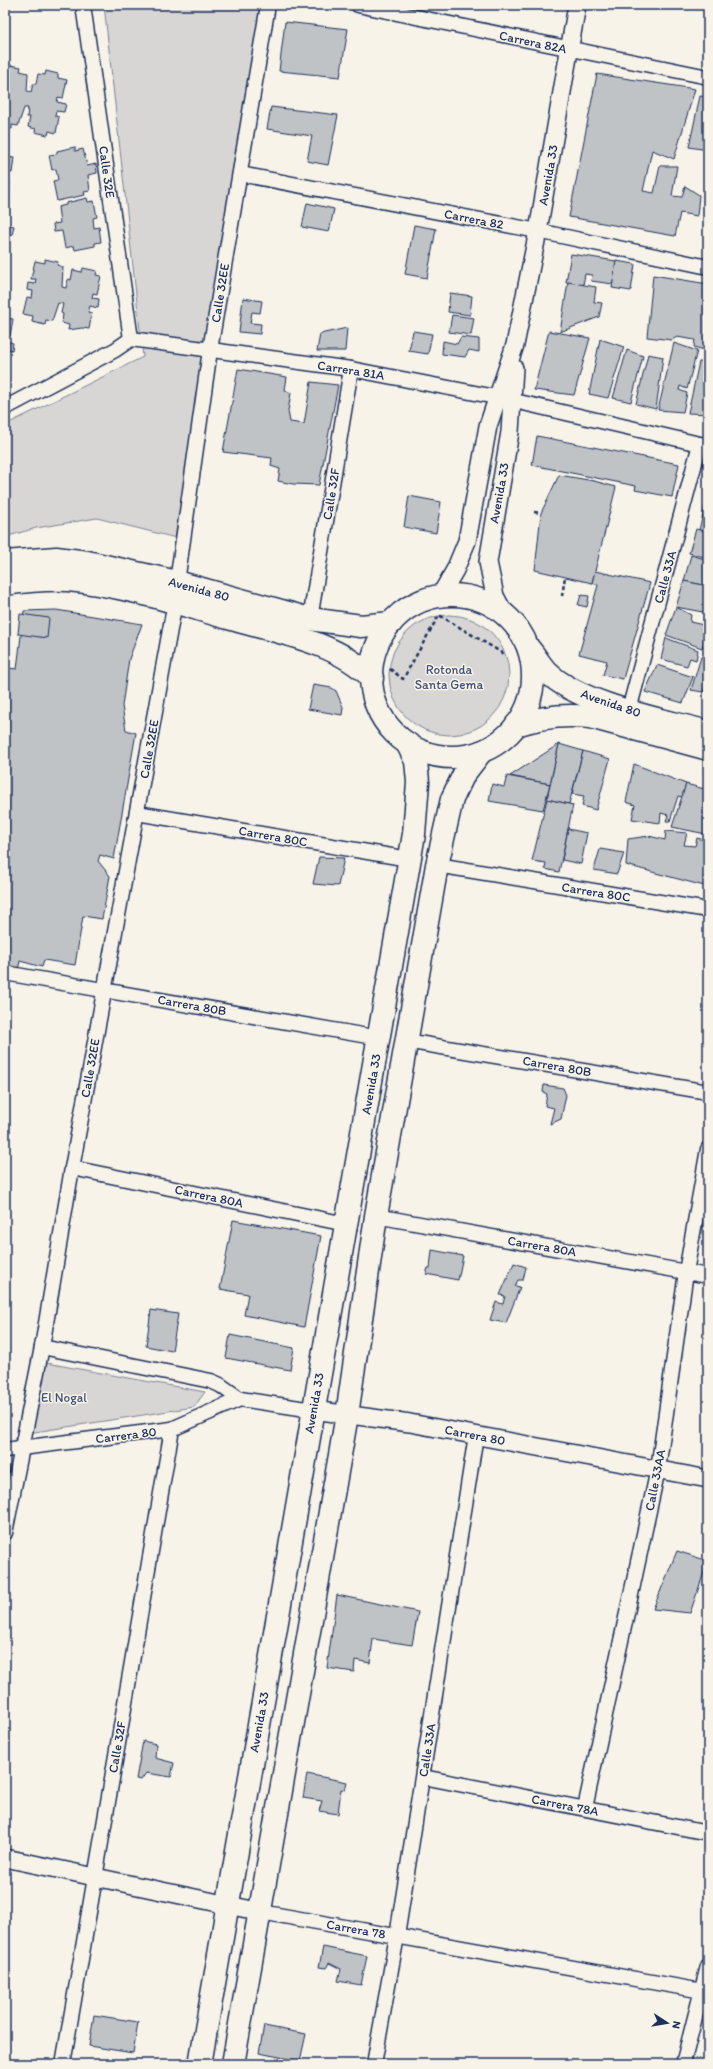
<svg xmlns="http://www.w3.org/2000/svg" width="713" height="2069" viewBox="0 0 713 2069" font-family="Itim,sans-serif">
<rect width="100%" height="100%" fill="#f7f3e8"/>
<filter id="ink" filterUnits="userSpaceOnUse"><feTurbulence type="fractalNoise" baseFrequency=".025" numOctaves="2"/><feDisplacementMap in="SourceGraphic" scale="8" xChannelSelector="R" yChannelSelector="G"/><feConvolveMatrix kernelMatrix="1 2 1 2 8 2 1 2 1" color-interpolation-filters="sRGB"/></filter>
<g filter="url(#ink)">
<g fill="#d7d6d4" stroke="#798299">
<polygon points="104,5 262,5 212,338 176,538 97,518 36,528 5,537 5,425 143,357"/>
<circle cx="449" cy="675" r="60"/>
<polygon points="41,1362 205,1392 194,1407 22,1434"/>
</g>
<g fill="#c0c3c5" stroke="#1b2f5e">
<polygon points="285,22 348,29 340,77 279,71"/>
<polygon points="10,65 21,67 20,71 28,73 27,91 31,92 33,84 36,84 38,74 45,75 46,71 58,74 58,78 67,80 63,98 58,97 57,102 66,104 64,112 56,111 55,116 59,117 56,133 49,131 48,135 35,132 36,129 28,127 30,117 27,117 28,108 24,108 18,126 12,125 12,129 5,127 5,68 9,69"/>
<polygon points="597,74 695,89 674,159 652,150 643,191 654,193 660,166 677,166 672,196 682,197 685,186 699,195 697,216 680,213 675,236 569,217"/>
<polygon points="700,96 708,97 708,150 689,147"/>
<polygon points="271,107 338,115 328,165 307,161 312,136 267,129"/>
<polygon points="75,147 75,151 83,149 87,166 96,164 97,173 88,175 90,191 84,192 85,195 57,201 53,181 58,180 56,169 52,170 49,155 57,154 57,151"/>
<polygon points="5,153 8,153 7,157 14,158 12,173 7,172 5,182 10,183 7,198 5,198"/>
<polygon points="87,198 88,202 94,201 97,217 93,218 94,228 99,227 101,242 95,243 95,246 75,250 74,246 65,248 62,231 54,232 53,224 60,223 58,207 66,205 66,203"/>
<polygon points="307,203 334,209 329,232 302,227"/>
<polygon points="5,224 14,226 12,235 5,234"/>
<polygon points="414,225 436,229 427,278 405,274"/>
<polygon points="571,254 616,261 613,284 591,281 592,275 585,274 583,285 566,282"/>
<polygon points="45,259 58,262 57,265 63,267 62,287 66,288 68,279 71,280 73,270 82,272 83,268 97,271 96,275 101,276 97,294 93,293 92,298 99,299 98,308 90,306 88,312 92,313 89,329 82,328 68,330 69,325 62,323 63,314 61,313 63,304 58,303 52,321 46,320 45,325 32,322 33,316 23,314 27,297 32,298 33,291 27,290 28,283 35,284 36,279 31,279 35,261 45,263"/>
<polygon points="616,261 635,264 631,291 612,288"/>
<polygon points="653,275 708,284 708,351 694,347 695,340 677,337 672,340 647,337"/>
<polygon points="568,282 596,287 594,302 602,303 599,317 560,332"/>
<polygon points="450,293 472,296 470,315 448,312"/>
<polygon points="243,298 262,301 260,313 252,312 250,323 261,324 260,334 239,332"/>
<polygon points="452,315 474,318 471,335 449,332"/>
<polygon points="5,318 13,319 10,336 5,336 5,338"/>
<polygon points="347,328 345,351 317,351 320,334"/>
<polygon points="413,331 432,334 428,354 409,351"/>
<polygon points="549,331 590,338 574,395 534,390"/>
<polygon points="461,337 479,339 479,352 469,350 465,357 442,354 443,341 457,344"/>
<polygon points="600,339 624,347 608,398 589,394"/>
<polygon points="5,341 13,343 12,350 5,349"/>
<polygon points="674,343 697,351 687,389 680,386 679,390 687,393 683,412 658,410"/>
<polygon points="627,350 643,356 631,402 613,398"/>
<polygon points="648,354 663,357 656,409 636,404"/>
<polygon points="699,362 708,362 708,414 688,413"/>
<polygon points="238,369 287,377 285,390 291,393 288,411 290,422 304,424 311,382 338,385 319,485 293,484 278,481 280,469 271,466 272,458 223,452"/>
<polygon points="537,436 679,464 672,497 635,490 636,486 532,465"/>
<polygon points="559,475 594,481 616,487 592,583 535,570 541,513"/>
<polygon points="409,496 441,502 436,533 404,527"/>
<polygon points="706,503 708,504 708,532 699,530"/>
<polygon points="696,529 708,532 708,558 689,553"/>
<polygon points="691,555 708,560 708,586 684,581"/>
<polygon points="595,571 650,583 623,679 603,675 607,661 579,654 598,585 592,583"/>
<polygon points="684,581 708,586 708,613 676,607"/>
<polygon points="581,595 589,596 587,607 578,605"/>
<polygon points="676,607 691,615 690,622 708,626 702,648 666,635"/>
<polygon points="56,610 142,624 129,659 122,706 126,730 136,733 114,859 100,855 98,861 110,876 102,919 83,916 75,965 44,960 42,967 20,961 18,970 5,969 5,686 8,668 17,669 24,611"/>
<polygon points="20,614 49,618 47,638 18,634"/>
<polygon points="708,631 708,649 703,647"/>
<polygon points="666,638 698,650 696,660 690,658 687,666 661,659"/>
<polygon points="708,653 708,680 703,692 691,690 701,657"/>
<polygon points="657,665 693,677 683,703 645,692"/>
<polygon points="313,685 332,688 336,691 343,707 342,715 308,709"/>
<polygon points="559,744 583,751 569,804 547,799"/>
<polygon points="559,744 550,784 510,776"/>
<polygon points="583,751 610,759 596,810 582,806 584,796 572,794"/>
<polygon points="634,764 686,784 682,797 678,796 670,821 666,821 668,815 661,813 660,823 632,819 635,805 626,802"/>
<polygon points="507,776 550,784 543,810 489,801 492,784 504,787"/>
<polygon points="686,784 708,790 708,827 706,834 672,827"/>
<polygon points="547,799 573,805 559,872 545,869 546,863 532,861"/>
<polygon points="568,829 587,833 581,864 562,860"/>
<polygon points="666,831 687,833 684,845 695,846 697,838 708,841 708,887 626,865 628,839 649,836 665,840"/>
<polygon points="600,849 624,853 617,874 594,870"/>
<polygon points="319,857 344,858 338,886 313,884"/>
<polygon points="544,1085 563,1088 566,1095 561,1119 550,1124 554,1108 545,1106 547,1094 543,1092"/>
<polygon points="233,1220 321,1236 304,1327 244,1315 248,1294 220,1289"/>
<polygon points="432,1250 463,1256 458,1280 426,1274 428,1268 430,1268"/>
<polygon points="514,1263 526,1267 523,1280 518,1280 515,1286 520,1287 506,1323 490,1320 496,1302 503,1304 505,1296 500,1295"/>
<polygon points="151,1310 178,1314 172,1351 146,1346"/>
<polygon points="230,1335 294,1348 290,1370 226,1358"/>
<polygon points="677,1551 708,1561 690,1613 653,1609"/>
<polygon points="337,1595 418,1612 412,1645 373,1639 370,1663 355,1660 354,1672 327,1668"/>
<polygon points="143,1741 156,1744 155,1758 174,1763 171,1777 146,1773 141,1780 136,1779"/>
<polygon points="307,1774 347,1782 345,1790 341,1789 338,1814 319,1811 322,1801 303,1798"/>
<polygon points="323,1947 367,1956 361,1985 338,1981 341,1969 329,1963 326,1968 319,1967"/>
<polygon points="94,2015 138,2022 133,2053 89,2046"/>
<polygon points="264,2026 306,2034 300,2061 259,2053"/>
</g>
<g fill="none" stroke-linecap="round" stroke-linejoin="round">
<defs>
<g id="minor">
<polyline points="83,5 131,339"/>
<polyline points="358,5 708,77"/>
<polyline points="240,174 538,231 708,267"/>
<polyline points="5,408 115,350 131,339 351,369 506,399 708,446"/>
<polyline points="177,582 210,350 268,5"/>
<polyline points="310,619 351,369"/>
<polyline points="629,710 700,444"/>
<polyline points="137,813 409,859"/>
<polyline points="437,865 708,910"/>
<polyline points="5,973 379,1038"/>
<polyline points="406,1041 708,1092"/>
<polyline points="72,1168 346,1224"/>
<polyline points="376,1216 708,1276"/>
<polyline points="42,1347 211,1381 220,1385 240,1399"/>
<polyline points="5,1450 172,1429 240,1399 313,1410"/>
<polyline points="5,1533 42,1347 72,1168 175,602"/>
<polyline points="423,1777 708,1833"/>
<polyline points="585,1808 658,1469 686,1272 708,1149"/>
<polyline points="261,1912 708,1992"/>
<polyline points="63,2064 172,1429"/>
<polyline points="374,2064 397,1936 476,1435"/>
<polyline points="683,2064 708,1966"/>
</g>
<g id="tertiary">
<polyline points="440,596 455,570 467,541 488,426 515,345 538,231 577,5"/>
<polyline points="504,613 495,596 488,562 510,432 514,368"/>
<polyline points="313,1410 410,1423 708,1479"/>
<polyline points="5,1858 261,1912"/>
</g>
<g id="primary">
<polyline points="5,562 56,558 87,562 177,582 310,619 361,626 391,623"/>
<path d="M5,584C26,581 48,579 68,580C123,585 176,603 228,618C275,632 336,641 372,678"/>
<circle cx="452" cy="676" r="81"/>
<path d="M530,650C536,657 541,666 547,672C579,704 664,720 708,732"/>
<path d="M516,725C540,717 564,714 590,717L708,749"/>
<polyline points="200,2064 414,834 418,782 416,761 407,743"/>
<polyline points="233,2064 347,1415 376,1216 437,865 452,799 464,774 481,752"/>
</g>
</defs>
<use href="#minor" stroke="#1b2f5e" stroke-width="17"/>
<use href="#tertiary" stroke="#1b2f5e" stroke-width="20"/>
<use href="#primary" stroke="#1b2f5e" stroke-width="25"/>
<g stroke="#1b2f5e" stroke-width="2.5" stroke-dasharray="4 3" stroke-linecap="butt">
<polyline points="534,512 541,513"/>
<polyline points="562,596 565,577"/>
<polyline points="390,669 403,679 439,615 504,654"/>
</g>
<use href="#minor" stroke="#f7f3e8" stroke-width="14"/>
<use href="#tertiary" stroke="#f7f3e8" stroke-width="17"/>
<use href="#primary" stroke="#f7f3e8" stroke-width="22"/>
</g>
</g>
<g text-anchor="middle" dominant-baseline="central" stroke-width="3" stroke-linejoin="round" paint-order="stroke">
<g font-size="13" fill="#1b2f5e" stroke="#f7f3e8">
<text transform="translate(533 42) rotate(12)">Carrera 82A</text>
<text transform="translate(107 172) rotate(82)">Calle 32E</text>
<text transform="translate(548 175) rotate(-80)">Avenida 33</text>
<text transform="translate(474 219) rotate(11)">Carrera 82</text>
<text transform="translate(220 293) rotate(-81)">Calle 32EE</text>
<text transform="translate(351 370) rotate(9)">Carrera 81A</text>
<text transform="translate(499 493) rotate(-80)">Avenida 33</text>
<text transform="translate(331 494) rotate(-81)">Calle 32F</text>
<text transform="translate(665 577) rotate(-75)">Calle 33A</text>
<text transform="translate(199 589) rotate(15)">Avenida 80</text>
<text transform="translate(611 703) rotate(19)">Avenida 80</text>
<text transform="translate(149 749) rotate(-80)">Calle 32EE</text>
<text transform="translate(273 836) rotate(10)">Carrera 80C</text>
<text transform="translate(596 892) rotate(9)">Carrera 80C</text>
<text transform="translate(192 1005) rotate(10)">Carrera 80B</text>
<text transform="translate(557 1066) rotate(10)">Carrera 80B</text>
<text transform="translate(90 1068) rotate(-80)">Calle 32EE</text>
<text transform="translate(371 1084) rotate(-80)">Avenida 33</text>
<text transform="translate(209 1196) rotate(12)">Carrera 80A</text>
<text transform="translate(542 1246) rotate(10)">Carrera 80A</text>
<text transform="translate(314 1403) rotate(-80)">Avenida 33</text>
<text transform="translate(126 1435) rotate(-7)">Carrera 80</text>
<text transform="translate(475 1435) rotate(11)">Carrera 80</text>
<text transform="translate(655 1480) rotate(-79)">Calle 33AA</text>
<text transform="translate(259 1722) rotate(-80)">Avenida 33</text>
<text transform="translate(117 1747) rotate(-80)">Calle 32F</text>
<text transform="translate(427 1750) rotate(-81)">Calle 33A</text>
<text transform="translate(565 1805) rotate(11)">Carrera 78A</text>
<text transform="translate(356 1929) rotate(10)">Carrera 78</text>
</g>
<g font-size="13" fill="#415076" stroke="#f7f3e8">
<text x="449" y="669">Rotonda<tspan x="449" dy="15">Santa Gema</tspan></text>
<text x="64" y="1397">El Nogal</text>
</g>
</g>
<rect width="713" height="2069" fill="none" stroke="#f7f3e8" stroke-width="20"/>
<rect x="10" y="10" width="693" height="2049" fill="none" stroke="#1b2f5e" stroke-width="1.5" filter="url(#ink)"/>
<g transform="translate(667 2023) rotate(102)" stroke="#f7f3e8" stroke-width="3" paint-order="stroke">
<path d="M0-3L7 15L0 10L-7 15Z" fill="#1b2f5e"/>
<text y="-6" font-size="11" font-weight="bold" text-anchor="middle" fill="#1b2f5e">N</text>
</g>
</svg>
